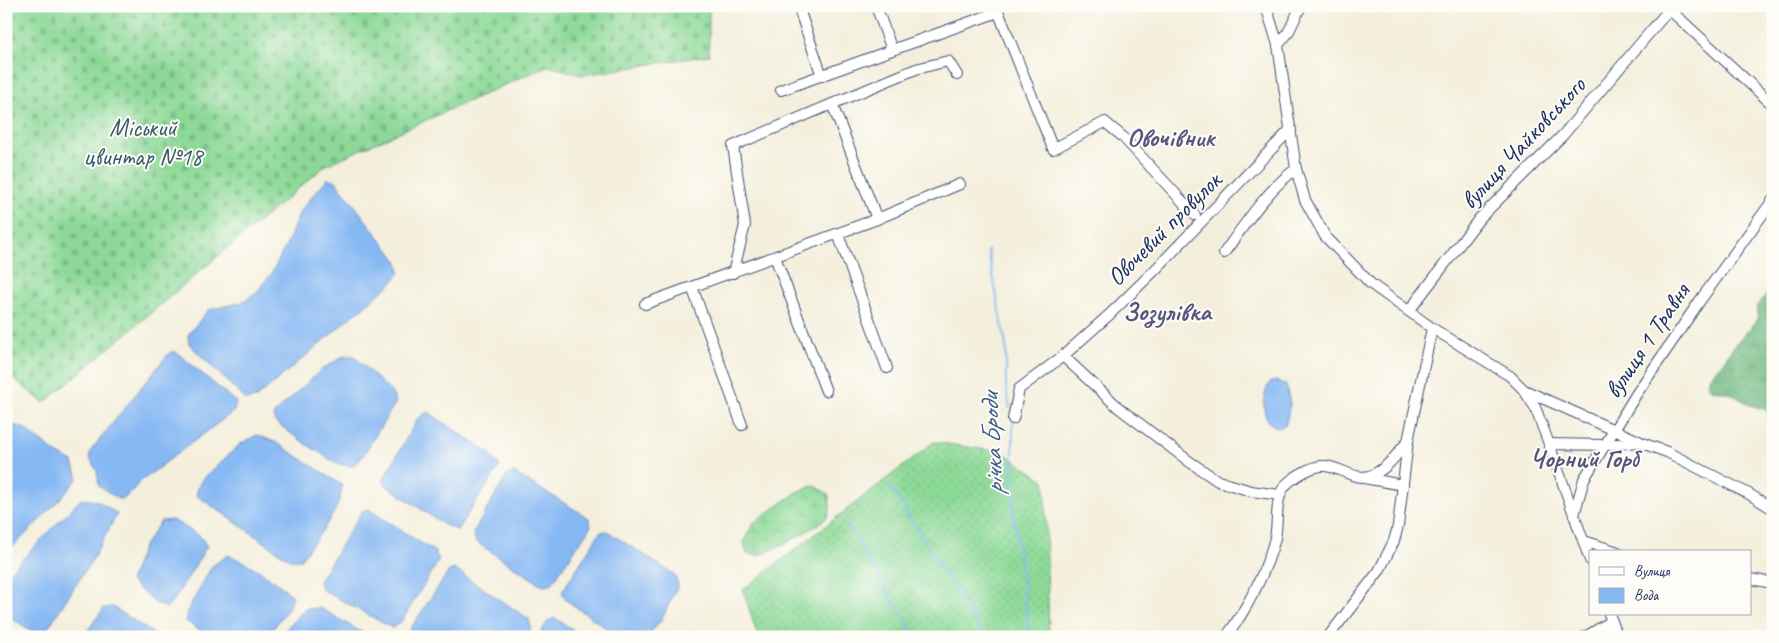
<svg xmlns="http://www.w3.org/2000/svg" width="1779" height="643" viewBox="0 0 1779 643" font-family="Caveat,sans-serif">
<defs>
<pattern id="grass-dots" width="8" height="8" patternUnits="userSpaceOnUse" patternTransform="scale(1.25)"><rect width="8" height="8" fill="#8cd997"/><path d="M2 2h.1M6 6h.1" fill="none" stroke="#78bb85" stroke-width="1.8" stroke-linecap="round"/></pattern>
<pattern id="forest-crowns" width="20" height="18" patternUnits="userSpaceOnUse" patternTransform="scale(1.25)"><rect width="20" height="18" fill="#71b980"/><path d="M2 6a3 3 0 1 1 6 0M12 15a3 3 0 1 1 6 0" fill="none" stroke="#5c976c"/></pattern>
<pattern id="wetland-marsh" width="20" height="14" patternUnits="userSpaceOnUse" patternTransform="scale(1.25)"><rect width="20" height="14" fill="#8cd997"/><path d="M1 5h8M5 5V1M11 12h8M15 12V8" fill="none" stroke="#78bb85"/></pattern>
<pattern id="cemetery-stones" width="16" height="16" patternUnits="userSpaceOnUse" patternTransform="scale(1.25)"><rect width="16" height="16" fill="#8cd997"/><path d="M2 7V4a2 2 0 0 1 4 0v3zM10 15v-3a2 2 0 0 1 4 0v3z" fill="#78bb85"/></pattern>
</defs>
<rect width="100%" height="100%" fill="#fdfcf7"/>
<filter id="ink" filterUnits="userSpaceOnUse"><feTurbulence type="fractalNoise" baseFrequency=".02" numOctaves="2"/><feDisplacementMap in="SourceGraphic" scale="10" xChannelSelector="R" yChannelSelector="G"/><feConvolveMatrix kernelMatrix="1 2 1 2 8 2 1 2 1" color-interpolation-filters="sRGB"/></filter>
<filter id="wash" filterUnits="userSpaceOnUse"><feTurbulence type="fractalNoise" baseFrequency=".0096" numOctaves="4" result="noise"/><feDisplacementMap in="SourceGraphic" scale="20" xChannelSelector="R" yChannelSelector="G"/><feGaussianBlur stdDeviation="1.12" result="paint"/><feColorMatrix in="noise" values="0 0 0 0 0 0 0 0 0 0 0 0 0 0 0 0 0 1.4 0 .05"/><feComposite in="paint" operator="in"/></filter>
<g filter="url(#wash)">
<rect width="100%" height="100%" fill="#f4efdc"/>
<polygon fill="url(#grass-dots)" stroke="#54847a" points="934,442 1002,452 1045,481 1049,637 758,637 743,590"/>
<polygon fill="url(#forest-crowns)" stroke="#46746f" points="1773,288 1773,422 1770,415 1764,409 1749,405 1732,394 1711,389 1707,385 1710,376 1721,364 1736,343 1754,324 1757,319 1758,304"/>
<path fill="url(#wetland-marsh)" stroke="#54847a" d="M814,485L828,494C830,502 832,509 827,517C822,525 769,553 758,555C754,555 750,554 746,553L744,541L753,523L799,491Z"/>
<polygon fill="url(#cemetery-stones)" stroke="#54847a" points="6,6 709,6 709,55 583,75 547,66 326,165 44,403 6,373"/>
<g fill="#86b8f3" stroke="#5074a8">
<polygon points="327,179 335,180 398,262 400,272 393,282 256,398 246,400 189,344 188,335 208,310 242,302 257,292 271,274 287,244 300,211"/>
<polygon points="175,351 236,402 234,411 140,482 125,498 118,499 99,486 97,471 89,457 92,449 169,353"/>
<polygon points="344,356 354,356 391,392 396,402 361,459 352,466 337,464 303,442 274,421 274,414 321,370"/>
<path d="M1277,381L1286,385L1290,404L1286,424L1279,428C1260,423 1261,397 1270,382Z"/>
<polygon points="428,412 489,453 500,466 457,530 443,524 387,486 383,480 418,418"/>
<polygon points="13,425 24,428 56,453 73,462 78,478 63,496 6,554 6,426"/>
<path d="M257,435L275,442L342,485C342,510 315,540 300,560L289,559L196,495L200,482L240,444Z"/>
<polygon points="514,473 589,518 591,526 551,585 543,586 476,542 473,533 507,475"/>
<polygon points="81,499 98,501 117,514 94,557 42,637 40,637 18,622 6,618 6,576"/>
<polygon points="368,509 435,552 439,560 401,622 392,628 321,589 319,581 362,511"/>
<polygon points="173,520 200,536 207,546 174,600 167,608 154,602 130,581 143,547 161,521"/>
<polygon points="607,531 675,575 678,585 662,619 647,637 619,637 566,600 562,592 600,532"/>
<path d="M228,555C252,564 273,579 293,596L287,610L267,637H209L186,621L187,611L212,566Z"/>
<polygon points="454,569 529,619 531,628 525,637 413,637 410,629 449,571"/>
<polygon points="113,607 158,637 83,637 104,608"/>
<polygon points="320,608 370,637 279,637 304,609"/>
<polygon points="555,618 584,637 538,637 548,621"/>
</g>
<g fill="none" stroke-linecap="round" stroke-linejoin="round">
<g stroke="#86b8f3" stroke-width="2">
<polyline points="988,250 1006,346 1006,388 1010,408"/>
<polyline points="1013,422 1013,509 1030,637"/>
<polyline points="889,485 986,637"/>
<polyline points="847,525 916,637"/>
</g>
</g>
</g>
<g filter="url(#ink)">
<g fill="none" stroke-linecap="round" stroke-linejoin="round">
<defs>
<g id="minor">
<polyline points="798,6 822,76"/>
<polyline points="876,6 892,50 998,12"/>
<polyline points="996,6 1053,149 1105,122 1123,137 1195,215"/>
<polyline points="1266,6 1278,45 1296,169 1305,200 1325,236 1371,284 1432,328 1510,376 1523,389 1535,407 1549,444 1590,560"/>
<polyline points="1665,6 1681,20 1773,105"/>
<polyline points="1278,45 1288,33 1301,6"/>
<polyline points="957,75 948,61 916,69 832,104 877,219 960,184"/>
<polyline points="781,90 892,50"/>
<polyline points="838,234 887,368"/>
<path d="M1224,253C1245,224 1267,190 1296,169"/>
<polyline points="775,257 826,391"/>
<polyline points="733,273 745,225 733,146 832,104"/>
<polyline points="692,287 742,425"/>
<polyline points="645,304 877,219"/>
<polyline points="1409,311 1479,219 1563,135 1672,6"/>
<polyline points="1063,356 1119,408 1190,462 1218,481 1251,491 1280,495"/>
<polyline points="1524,390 1639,441"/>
<polyline points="1013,419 1019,389 1063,356 1109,315 1153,272 1291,129"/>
<polyline points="1549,444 1606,445 1639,442 1667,452 1702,470 1749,494 1773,509"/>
<polyline points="1364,478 1403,485"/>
<polyline points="1574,515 1584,479 1637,393 1699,302 1773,200"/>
<polyline points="1584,541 1618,552"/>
<polyline points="1750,579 1773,583"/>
<polyline points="1609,614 1618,637"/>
<path d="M1226,637C1247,609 1266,572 1275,538C1279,519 1273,494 1290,481C1299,474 1314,465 1325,466C1341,467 1356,482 1372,475C1387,469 1398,453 1408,441"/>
<polyline points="1328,637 1379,571 1394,541 1398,526 1408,441 1432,328"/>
<polyline points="1585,637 1612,621"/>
</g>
</defs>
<use href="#minor" stroke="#3c4c71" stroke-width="12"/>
<use href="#minor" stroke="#fff" stroke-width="10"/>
</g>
</g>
<g text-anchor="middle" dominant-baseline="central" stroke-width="4" stroke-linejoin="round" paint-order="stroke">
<g font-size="25" fill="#375a6c" stroke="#fdfcf7">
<text x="143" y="128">Міський<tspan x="143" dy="29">цвинтар №18</tspan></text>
</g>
<g font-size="25" fill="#1b2f5e" stroke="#fdfcf7">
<text transform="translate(1523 143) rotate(-47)">вулиця Чайковського</text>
<text transform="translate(1164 229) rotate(-45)">Овочевий провулок</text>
<text transform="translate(1647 341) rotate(-56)">вулиця 1 Травня</text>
</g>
<g font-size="26" font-weight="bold" fill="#58567f" stroke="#fdfcf7">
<text x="1171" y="137">Овочівник</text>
<text x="1167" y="311">Зозулівка</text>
<text x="1584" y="458">Чорний Горб</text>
</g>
<g font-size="26" font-style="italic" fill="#3b588b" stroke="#fdfcf7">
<text transform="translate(992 444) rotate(-93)">річка Броди</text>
</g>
</g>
<rect width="1779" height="643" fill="none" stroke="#fdfcf7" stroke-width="25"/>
<rect x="1589" y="550" width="162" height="65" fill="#fdfcf7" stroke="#a3aaba"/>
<rect x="1599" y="567" width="25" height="8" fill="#ffffff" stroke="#a3aaba"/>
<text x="1634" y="576" font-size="15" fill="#1b2f5e">Вулиця</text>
<rect x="1599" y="588" width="25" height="15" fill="#86b8f3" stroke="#a3aaba"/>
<text x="1634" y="600" font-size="15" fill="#1b2f5e">Вода</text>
</svg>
